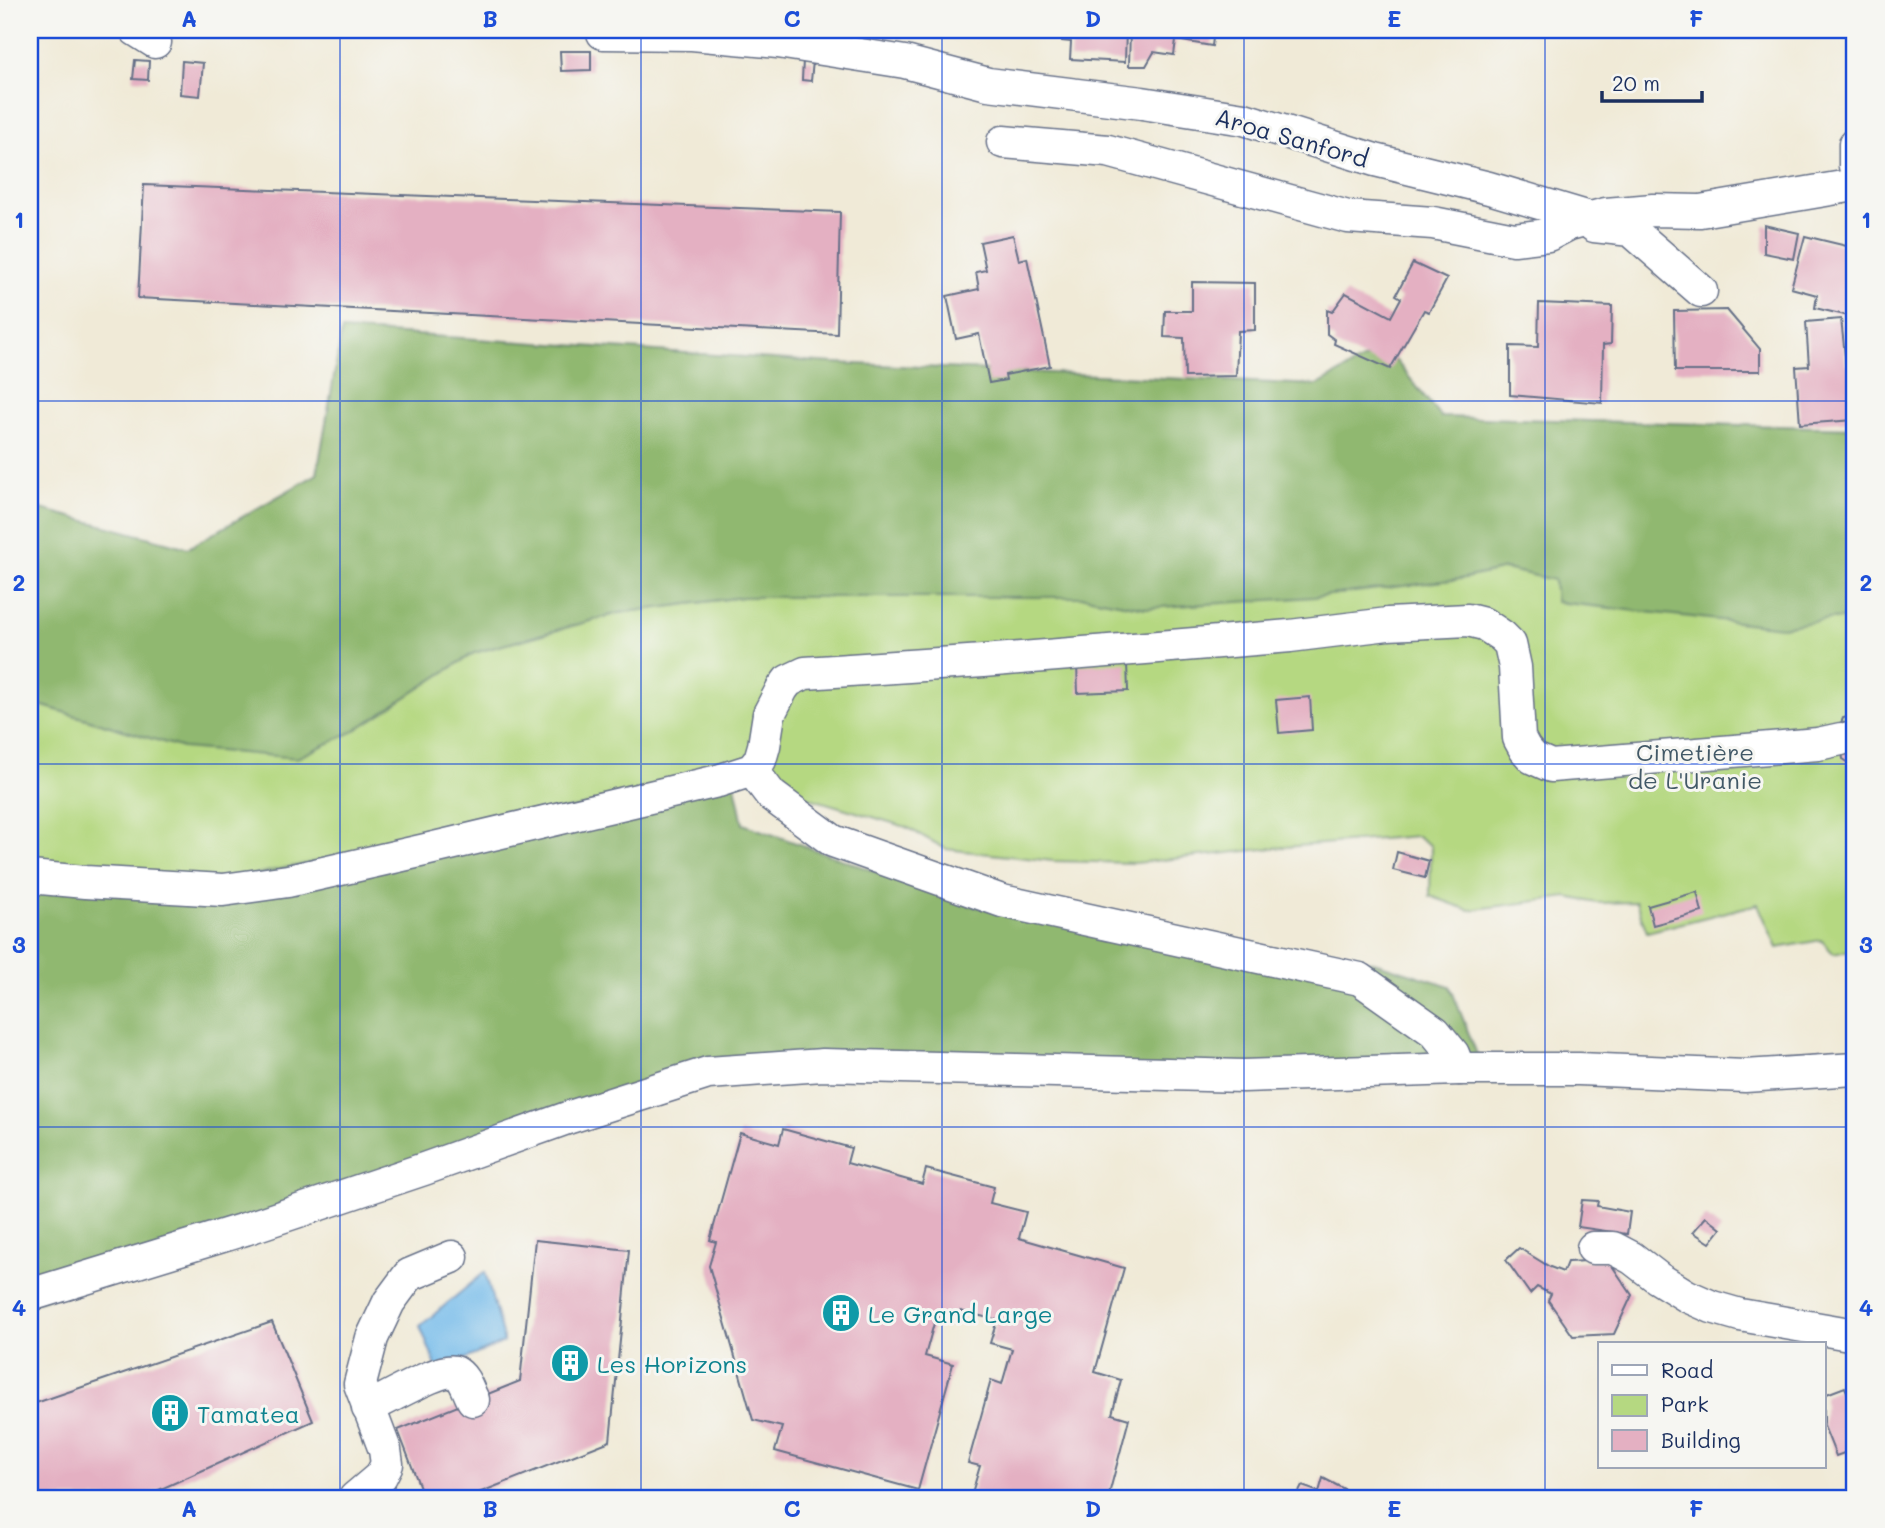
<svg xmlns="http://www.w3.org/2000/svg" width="1885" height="1528" viewBox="0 0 1885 1528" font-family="Mali,sans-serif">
<rect width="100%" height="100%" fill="#f6f6f2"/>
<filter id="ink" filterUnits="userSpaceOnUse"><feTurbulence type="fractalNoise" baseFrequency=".0143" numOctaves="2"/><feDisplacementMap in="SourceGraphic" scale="14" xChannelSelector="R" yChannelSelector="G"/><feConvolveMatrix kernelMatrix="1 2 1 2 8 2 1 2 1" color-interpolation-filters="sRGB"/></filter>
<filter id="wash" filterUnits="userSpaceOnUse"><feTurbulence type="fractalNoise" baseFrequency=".00686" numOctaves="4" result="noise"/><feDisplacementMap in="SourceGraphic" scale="28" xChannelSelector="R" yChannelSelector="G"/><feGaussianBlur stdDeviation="1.57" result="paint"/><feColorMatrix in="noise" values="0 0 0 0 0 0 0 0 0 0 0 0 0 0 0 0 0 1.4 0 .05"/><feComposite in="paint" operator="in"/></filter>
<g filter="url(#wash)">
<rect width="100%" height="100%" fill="#f0ead7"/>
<polygon fill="#b5d881" stroke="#688470" stroke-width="2" points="1505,569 1554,580 1556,601 1830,619 1855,618 1855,949 1834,954 1821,940 1777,948 1758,904 1647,932 1636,902 1597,903 1567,897 1469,910 1430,896 1431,846 1417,836 1273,848 1135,863 1053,861 946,849 906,827 733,775 228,880 30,873 30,702 183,748 352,732 474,653 619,613 743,597 1086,597 1146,608 1460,579"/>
<g fill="#90b86f" stroke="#567466" stroke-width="2">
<polygon points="342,330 834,363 1318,385 1385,347 1441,417 1855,428 1855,618 1830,619 1782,627 1556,602 1554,580 1505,569 1460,579 1314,597 1146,608 1086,597 743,597 619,613 474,653 352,732 297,758 183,748 30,702 30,506 188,548 317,474"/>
<polygon points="733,775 743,824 972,906 1144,932 1374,962 1450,986 1484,1072 742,1067 30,1304 30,874 228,880"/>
</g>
<polygon fill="#72baea" stroke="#4674a4" stroke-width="2" points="485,1272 504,1342 438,1371 420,1326"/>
<g id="blocks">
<g fill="#e4b0c2">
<polygon points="1062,30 1126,30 1125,62 1070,59 1071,42 1062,41"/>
<polygon points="1130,30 1214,30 1212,46 1176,40 1174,55 1154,52 1146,66 1129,66"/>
<polygon points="560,51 591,51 591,70 561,71"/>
<polygon points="135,60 149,61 148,80 133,79"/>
<polygon points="803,60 813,61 811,81 802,80"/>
<polygon points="182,61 203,63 200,96 180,94"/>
<polygon points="144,185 840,212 837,334 138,298"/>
<polygon points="1764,225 1799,233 1794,259 1764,253"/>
<polygon points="1013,235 1019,260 1027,258 1050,366 1005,375 1006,380 989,383 979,334 956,339 947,296 979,289 976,272 986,270 980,242"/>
<polygon points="1805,236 1855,248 1855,300 1854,300 1849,316 1815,308 1817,295 1791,288"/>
<polygon points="1413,263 1447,279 1429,312 1424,310 1390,369 1334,344 1335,340 1327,334 1327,310 1332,312 1346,293 1391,317 1401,298 1396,295"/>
<polygon points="1192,282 1255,283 1255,330 1238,331 1236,376 1185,377 1184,338 1164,337 1165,311 1192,311"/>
<polygon points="1539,303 1612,306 1611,344 1603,345 1602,403 1510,395 1510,346 1538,347"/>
<polygon points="1727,310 1760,349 1760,371 1675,371 1674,311"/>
<polygon points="1841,319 1846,365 1855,364 1855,420 1800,424 1796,367 1809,366 1806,322"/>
<polygon points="1127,663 1128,691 1078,693 1077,665"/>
<polygon points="1310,697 1312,730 1279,733 1276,700"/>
<polygon points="1855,715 1855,767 1843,759 1838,730 1843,718"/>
<polygon points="1397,852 1429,861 1425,878 1393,870"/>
<polygon points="1697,892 1702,912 1653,925 1648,906"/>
<polygon points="783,1129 851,1148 847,1163 883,1173 922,1184 926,1169 994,1187 990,1203 1026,1212 1019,1238 1124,1268 1095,1372 1121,1380 1112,1414 1129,1419 1108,1498 1089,1496 1089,1498 992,1498 972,1493 980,1466 968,1463 991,1380 1002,1384 1012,1349 990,1343 997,1320 960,1311 957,1322 936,1316 925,1356 953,1364 918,1490 775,1451 782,1427 753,1420 709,1266 716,1242 710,1240 740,1133 779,1144"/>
<polygon points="1582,1200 1598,1201 1597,1206 1630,1212 1627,1234 1578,1227"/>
<polygon points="1706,1217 1721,1229 1710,1243 1693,1232"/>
<polygon points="535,1240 629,1250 610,1441 466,1498 424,1498 398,1430 520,1381"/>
<polygon points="1519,1248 1550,1267 1563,1272 1567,1262 1608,1260 1632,1295 1614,1334 1573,1336 1548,1300 1551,1294 1537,1287 1530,1294 1506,1260"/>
<polygon points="272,1322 313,1421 141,1498 30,1498 30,1405"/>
<polygon points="1845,1387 1848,1394 1855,1391 1855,1449 1836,1456 1824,1426 1824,1395"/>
<polygon points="1323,1478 1361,1498 1296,1498 1302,1486 1319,1492"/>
</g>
</g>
</g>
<g filter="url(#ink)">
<use href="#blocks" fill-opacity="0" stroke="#667088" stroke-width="2"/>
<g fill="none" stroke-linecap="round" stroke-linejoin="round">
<defs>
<g id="minor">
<polyline points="136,30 155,42"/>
<polyline points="603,33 692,34 778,42 905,62 988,84 1142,103 1244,119 1375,160 1489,188 1590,218"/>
<polyline points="1003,142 1108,151 1348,217 1433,223 1514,239 1548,235 1569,224 1606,214 1653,210 1700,211 1855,185"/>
<polyline points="1855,144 1855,166"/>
<polyline points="1594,226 1631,230 1701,291"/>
<polyline points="752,770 771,795 833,841 1002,901 1360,979 1435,1032 1453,1054 1459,1069"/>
<polyline points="30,877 85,882 223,890 288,881 425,850 718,781 752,770 760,760 764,746 769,714 782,689 788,681 805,673 983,661 1183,645 1290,636 1388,624 1468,620 1484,624 1502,636 1510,644 1515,667 1519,738 1525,749 1533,758 1551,766 1818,744 1841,739"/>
<polyline points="1593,1248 1613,1248 1632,1258 1658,1278 1687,1296 1712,1307 1740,1315 1855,1335"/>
<polyline points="30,1295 245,1229 424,1169 570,1117 708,1073 823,1065 1243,1076 1459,1069 1579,1069 1745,1076 1855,1069"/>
<path d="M368,1408C383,1401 443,1366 455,1372C465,1377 468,1391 473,1400"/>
<polyline points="355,1498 381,1476 387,1464 385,1450 360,1384 372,1338 389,1302 409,1275 452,1257"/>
</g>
</defs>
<use href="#minor" stroke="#667088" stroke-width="35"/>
<use href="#minor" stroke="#fff" stroke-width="32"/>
</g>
</g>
<path fill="none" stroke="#1d4ed8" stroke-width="2" stroke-opacity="0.55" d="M340,30V1498M641,30V1498M942,30V1498M1244,30V1498M1545,30V1498M30,401H1855M30,764H1855M30,1127H1855"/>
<defs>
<symbol id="building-disc" viewBox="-11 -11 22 22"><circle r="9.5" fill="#0f9aa8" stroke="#f6f6f2"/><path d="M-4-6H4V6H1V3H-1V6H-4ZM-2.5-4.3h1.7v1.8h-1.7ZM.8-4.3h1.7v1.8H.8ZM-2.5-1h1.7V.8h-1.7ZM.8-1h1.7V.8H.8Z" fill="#fff"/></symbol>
</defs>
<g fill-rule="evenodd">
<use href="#building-disc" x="819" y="1291" width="44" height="44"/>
<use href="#building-disc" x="548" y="1341" width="44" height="44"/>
<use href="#building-disc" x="148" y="1391" width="44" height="44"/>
</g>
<g text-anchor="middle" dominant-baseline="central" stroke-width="6" stroke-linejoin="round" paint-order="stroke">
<g font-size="24" fill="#1b2f5e" stroke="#f6f6f2">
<text transform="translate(1292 137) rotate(16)">Aroa Sanford</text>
</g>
<g font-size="24" fill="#425967" stroke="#f6f6f2">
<text x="1695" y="751">Cimetière<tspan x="1695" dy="28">de L'Uranie</tspan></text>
</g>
<g font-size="24" fill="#0d838f" stroke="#f6f6f2" text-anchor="start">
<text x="868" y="1313">Le Grand Large</text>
<text x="597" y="1363">Les Horizons</text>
<text x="197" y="1413">Tamatea</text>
</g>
</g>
<rect width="1885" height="1528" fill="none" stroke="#f6f6f2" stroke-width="77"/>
<rect x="1598" y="1342" width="228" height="126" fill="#f6f6f2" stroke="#9ea6b7" stroke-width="2"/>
<rect x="1612" y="1365" width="35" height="10" fill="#ffffff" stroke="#9ea6b7" stroke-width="2"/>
<text x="1661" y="1378" font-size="21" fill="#1b2f5e">Road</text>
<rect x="1612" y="1395" width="35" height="21" fill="#b5d881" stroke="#9ea6b7" stroke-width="2"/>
<text x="1661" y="1412" font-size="21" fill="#1b2f5e">Park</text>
<rect x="1612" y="1430" width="35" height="21" fill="#e4b0c2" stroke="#9ea6b7" stroke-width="2"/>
<text x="1661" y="1448" font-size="21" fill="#1b2f5e">Building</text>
<path d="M1602 91v10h100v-10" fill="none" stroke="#1b2f5e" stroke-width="3.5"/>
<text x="1612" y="91" font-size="21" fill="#1b2f5e" stroke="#f6f6f2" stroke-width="5" paint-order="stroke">20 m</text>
<rect x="38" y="38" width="1808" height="1452" fill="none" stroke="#1d4ed8" stroke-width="2.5"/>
<g font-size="23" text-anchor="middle" font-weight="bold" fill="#1d4ed8">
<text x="189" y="27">A</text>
<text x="490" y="27">B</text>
<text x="792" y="27">C</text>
<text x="1093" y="27">D</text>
<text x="1394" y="27">E</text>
<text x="1696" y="27">F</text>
<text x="19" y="228">1</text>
<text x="1866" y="228">1</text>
<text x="19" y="591">2</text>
<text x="1866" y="591">2</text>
<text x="19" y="953">3</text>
<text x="1866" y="953">3</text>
<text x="19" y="1316">4</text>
<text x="1866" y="1316">4</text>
<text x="189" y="1517">A</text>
<text x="490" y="1517">B</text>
<text x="792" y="1517">C</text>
<text x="1093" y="1517">D</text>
<text x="1394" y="1517">E</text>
<text x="1696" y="1517">F</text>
</g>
</svg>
